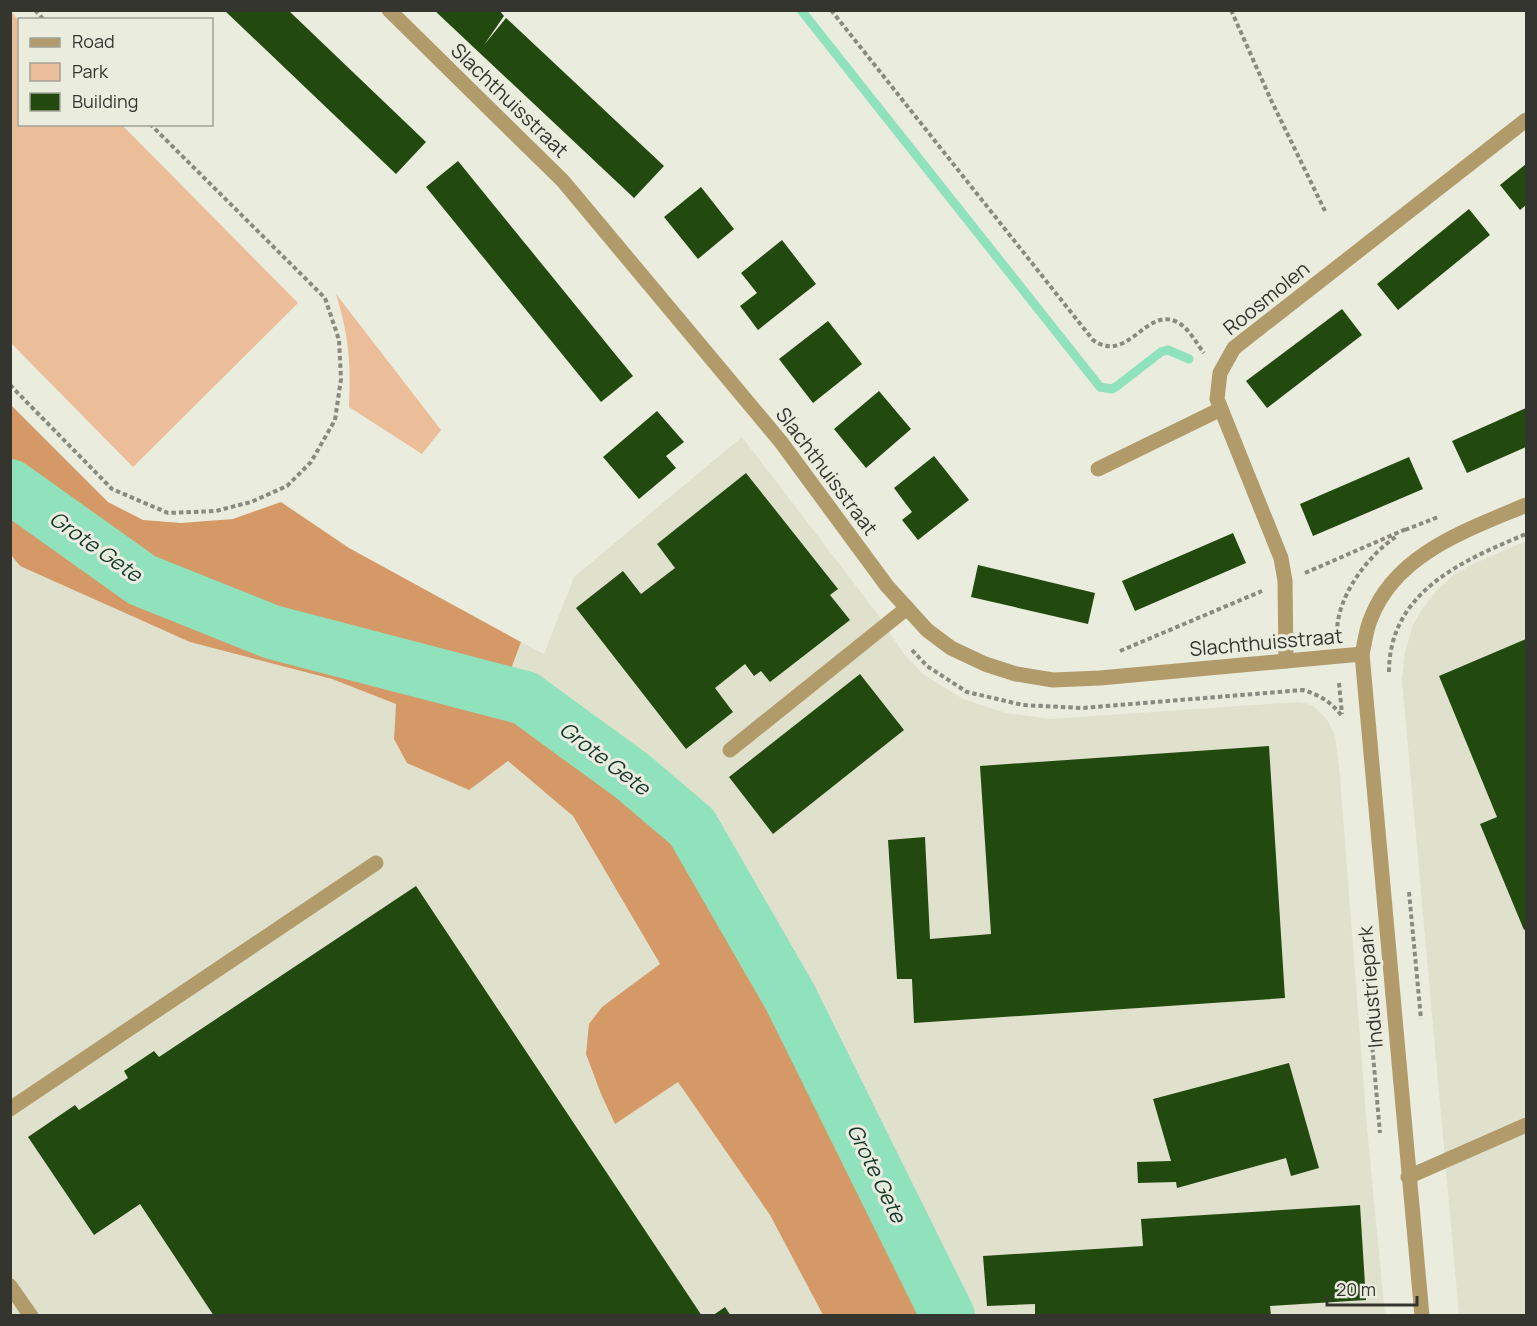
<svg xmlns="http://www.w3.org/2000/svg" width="1537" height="1326" viewBox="0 0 1537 1326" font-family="Manrope,sans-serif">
<rect width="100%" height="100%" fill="#eaecdd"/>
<g fill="#e0e1cc">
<polygon points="742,437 876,612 904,654 923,674 963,699 1006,713 1050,719 1299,702 1312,705 1326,718 1335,735 1340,776 1367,1128 1385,1315 948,1315 790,997 692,827 632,776 525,698 511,669 521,642 544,654 574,577"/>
<polygon points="1526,541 1526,1315 1459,1315 1402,680 1405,652 1413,625 1422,609 1438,589 1454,575 1473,564"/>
<polygon points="10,555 20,566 332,679 396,704 394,739 508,761 573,816 660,965 602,1007 601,1094 615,1123 678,1082 770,1215 823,1315 11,1315"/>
</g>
<g fill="#ecbd99">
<polygon points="11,11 19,21 20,124 122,125 298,303 133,467 11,343"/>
<path d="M336,294L441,430L422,454L349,407C351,362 349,337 336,294Z"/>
</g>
<polygon fill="#d59967" points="11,405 108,502 143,520 181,523 233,519 281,502 349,548 521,642 511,669 525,698 632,776 692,827 790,997 948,1315 823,1315 770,1215 678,1082 615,1124 601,1094 586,1054 589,1024 602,1007 660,964 573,816 508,761 469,790 407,763 394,739 396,704 332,679 190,642 20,566 11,555"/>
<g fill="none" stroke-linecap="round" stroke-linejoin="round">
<polyline stroke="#90e2bc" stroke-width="9" points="801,10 1100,387 1112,389 1117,386 1161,352 1168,350 1189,359"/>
<polyline stroke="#90e2bc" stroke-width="54" points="10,486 142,580 272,632 525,698 632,776 692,827 790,997 948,1316"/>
</g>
<g fill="#224a0f">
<polygon points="224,10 288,10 426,142 396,174"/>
<polygon points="434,10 499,10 504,16 484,45 506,18 664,166 634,198"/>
<polygon points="458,161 633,376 601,402 426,187"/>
<polygon points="1526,164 1526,205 1520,210 1500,185"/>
<polygon points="701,187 734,229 698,259 664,217"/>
<polygon points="1469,209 1490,235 1398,310 1377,284"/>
<polygon points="782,240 816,284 758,330 740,306 757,293 741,273"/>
<polygon points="1342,309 1362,335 1267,408 1246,381"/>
<polygon points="828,321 862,364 813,403 779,359"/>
<polygon points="879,391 911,429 866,468 834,429"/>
<polygon points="1526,408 1526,447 1467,473 1452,441"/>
<polygon points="657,411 684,442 666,456 676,468 639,499 603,457"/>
<polygon points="934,456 969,500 918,540 902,520 912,512 894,488"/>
<polygon points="1409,457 1423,489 1313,536 1300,504"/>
<polygon points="746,473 838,589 830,595 850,620 770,682 761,671 754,676 745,664 715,688 733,712 686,749 576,608 623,571 641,594 675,568 657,544"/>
<polygon points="1233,533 1246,563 1135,611 1122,581"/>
<polygon points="978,565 1095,593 1088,624 971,597"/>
<polygon points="1526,639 1526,929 1524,930 1480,824 1497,817 1439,676"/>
<polygon points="860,674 904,730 773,834 729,777"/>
<polygon points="1269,746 1285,998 914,1023 912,979 897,979 888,840 925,837 930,939 991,934 980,766"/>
<polygon points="416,886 702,1316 214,1316 140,1204 94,1235 28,1137 75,1105 79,1110 128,1078 124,1071 154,1051 159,1057"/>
<polygon points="1289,1063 1319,1168 1291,1176 1286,1158 1177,1188 1176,1182 1138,1183 1137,1162 1171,1161 1153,1099"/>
<polygon points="1360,1205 1366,1300 1270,1306 1271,1316 1035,1316 1035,1304 987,1306 983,1256 1143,1246 1141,1219"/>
<polygon points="725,1307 731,1316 712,1316"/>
</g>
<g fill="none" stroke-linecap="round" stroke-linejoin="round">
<g stroke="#8a8a81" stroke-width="4" stroke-dasharray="4.5 3" stroke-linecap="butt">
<polyline points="35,10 44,20"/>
<path d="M831,10L1093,340C1128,365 1146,306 1177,322C1189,328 1196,343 1204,353"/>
<polyline points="1231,10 1271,100 1325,211"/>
<polyline points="10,385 112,489 168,513 216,511 251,502 287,486 311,462 335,420 341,379 339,340 325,298 150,124"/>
<polyline points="1405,530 1438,517"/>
<polyline points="1305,573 1406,529"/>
<path d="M1337,634C1336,597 1368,555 1397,536"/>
<path d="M912,650L927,666L967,692L1023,705L1082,708L1303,690C1320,695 1331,702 1342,716"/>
<polyline points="1120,651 1262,591"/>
<path d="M1389,672C1389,591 1464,560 1526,534"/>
<polyline points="1339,683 1342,714"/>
<polyline points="1409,892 1421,1019"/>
<polyline points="1367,988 1380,1133"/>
</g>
<g stroke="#b29b6a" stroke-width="15">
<polyline points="1098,469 1221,409"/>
<polyline points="730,750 907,608"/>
<polyline points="10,1109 376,863"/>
</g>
<g stroke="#b29b6a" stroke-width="15">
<polyline points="1286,661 1285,581 1281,558 1217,399 1220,373 1234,348 1526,120"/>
<polyline points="1408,1177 1526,1125"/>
<polyline points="10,1286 31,1316"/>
</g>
<g stroke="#b29b6a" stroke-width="15">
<polyline points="389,10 563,181 781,442 887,586 927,630 951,648 985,664 1016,674 1053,680 1100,678 1362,654"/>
<path d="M1422,1316L1362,654C1365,642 1366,629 1371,618C1396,553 1468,530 1526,505"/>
</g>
</g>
<g text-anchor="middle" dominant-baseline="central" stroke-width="6" stroke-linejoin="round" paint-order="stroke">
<g font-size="20" fill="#353530" stroke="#eaecdd">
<text transform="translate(510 100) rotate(44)">Slachthuisstraat</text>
<text transform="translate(1266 298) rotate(-39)">Roosmolen</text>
<text transform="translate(827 471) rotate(53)">Slachthuisstraat</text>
<text transform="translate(1266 642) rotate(-5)">Slachthuisstraat</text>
<text transform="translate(1370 987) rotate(-95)">Industriepark</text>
</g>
<g font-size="21" font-style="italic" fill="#133829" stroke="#eaecdd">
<text transform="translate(96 546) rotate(35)">Grote Gete</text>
<text transform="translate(605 758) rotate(37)">Grote Gete</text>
<text transform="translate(877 1173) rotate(64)">Grote Gete</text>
</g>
</g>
<rect width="1537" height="1326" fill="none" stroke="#353530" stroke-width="24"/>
<rect x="18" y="18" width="195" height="108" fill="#eaecdd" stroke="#a2a398" stroke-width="1.5"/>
<rect x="30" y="38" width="30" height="9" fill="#b29b6a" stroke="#a2a398" stroke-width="1.5"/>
<text x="72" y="48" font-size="18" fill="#353530">Road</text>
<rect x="30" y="63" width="30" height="18" fill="#ecbd99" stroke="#a2a398" stroke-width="1.5"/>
<text x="72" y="78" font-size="18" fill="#353530">Park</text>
<rect x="30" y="93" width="30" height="18" fill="#224a0f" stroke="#a2a398" stroke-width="1.5"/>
<text x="72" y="108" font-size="18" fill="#353530">Building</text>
<path d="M1327 1296v9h90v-9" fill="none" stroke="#353530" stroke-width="3"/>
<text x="1336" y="1296" font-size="18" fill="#353530" stroke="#eaecdd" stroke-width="4.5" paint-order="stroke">20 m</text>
</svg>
